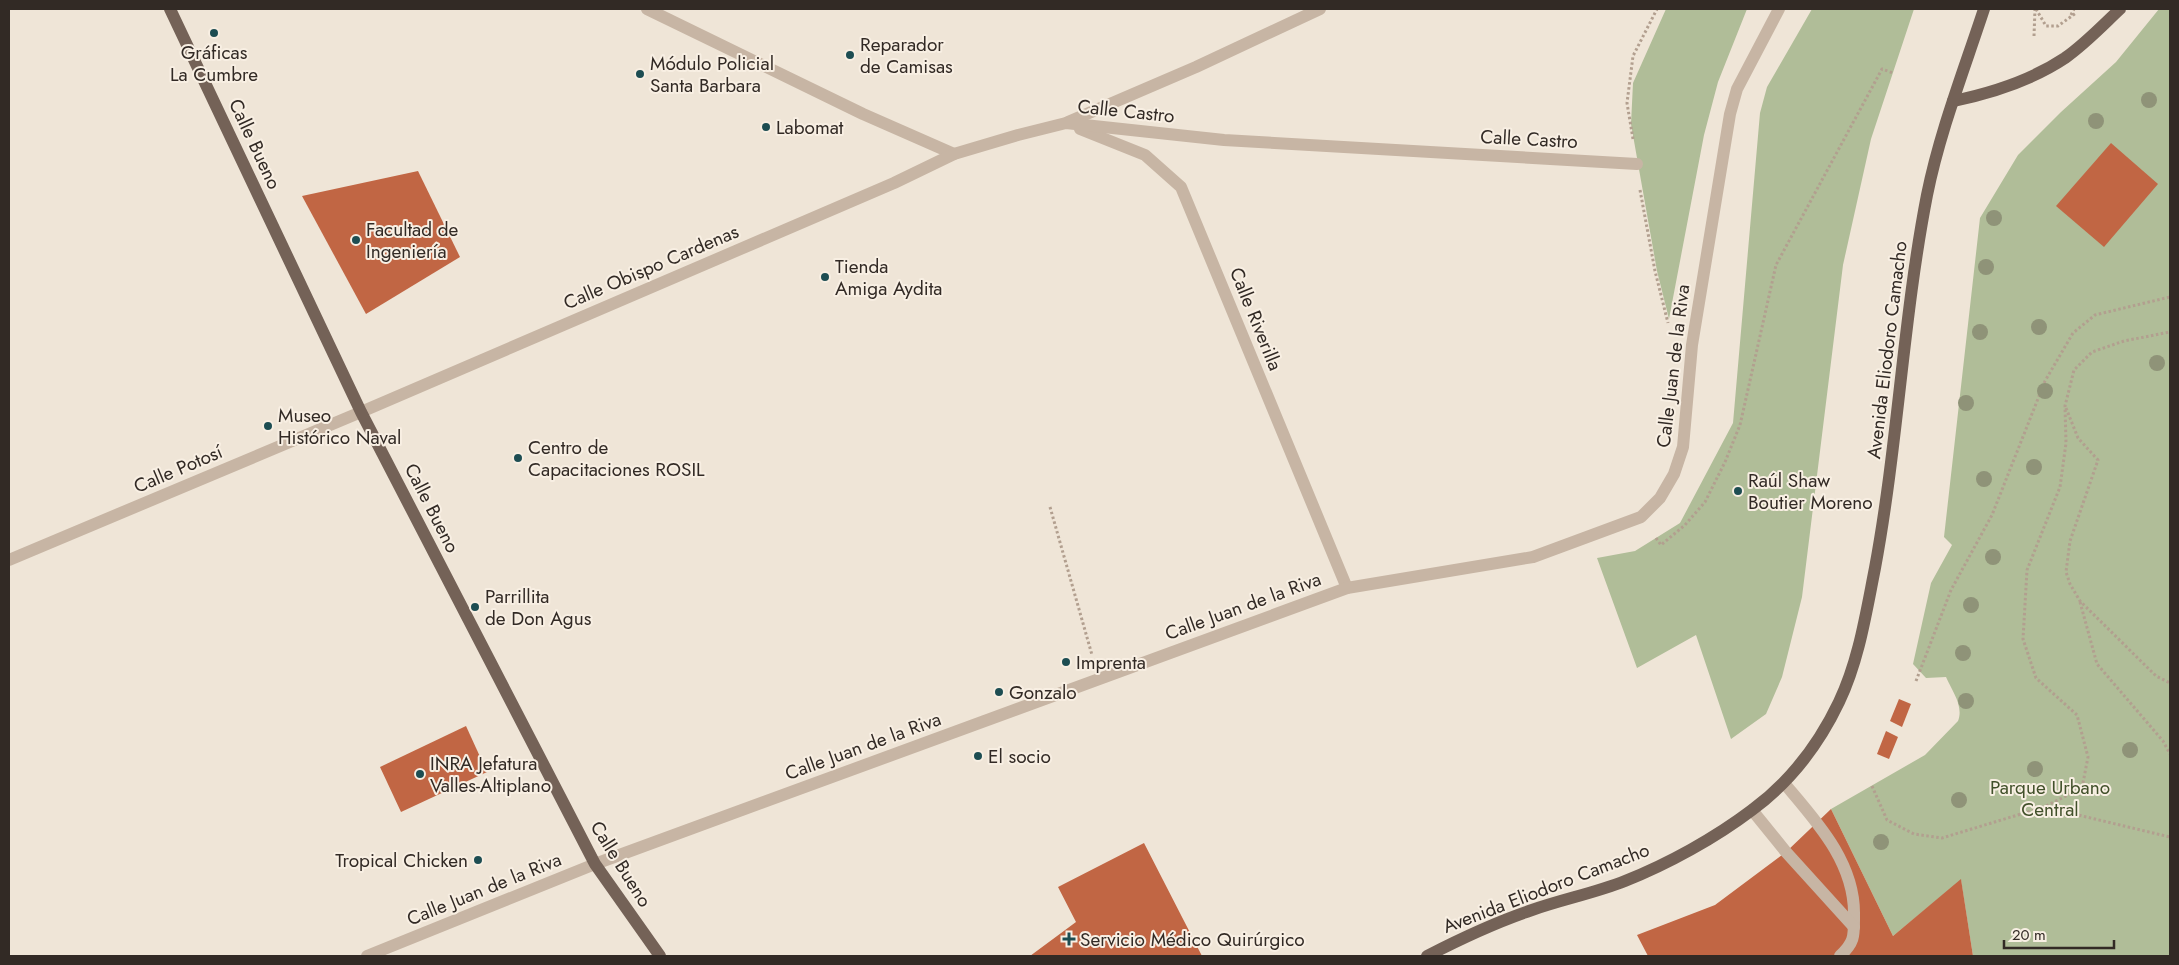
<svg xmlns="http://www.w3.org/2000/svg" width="2179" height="965" viewBox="0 0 2179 965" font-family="Jost,sans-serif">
<rect width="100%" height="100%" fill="#efe5d7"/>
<g fill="#b0bd98">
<polygon points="1666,9 1747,9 1718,82 1704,135 1669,319 1657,271 1631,124 1633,83"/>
<polygon points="1812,9 1914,9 1871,139 1843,265 1802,597 1782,677 1766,714 1731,739 1696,635 1637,668 1597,558 1635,551 1680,523 1733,423 1760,113 1767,87"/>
<path d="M2159,9H2170V956H1973L1961,880L1893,936L1831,809L1925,755L1958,721C1964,706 1952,691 1946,677L1926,678L1913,664L1931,583L1952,545L1944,537L1980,218L2018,155L2061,112L2116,62Z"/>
</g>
<g fill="#c16644">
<polygon points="2111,143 2158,184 2104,247 2056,206"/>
<polygon points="418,171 460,257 366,314 302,196"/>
<polygon points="1899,699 1911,704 1902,727 1890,721"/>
<polygon points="466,726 487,772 401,812 380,767"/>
<polygon points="1886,731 1898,737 1889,759 1877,754"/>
<polygon points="1831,809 1893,936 1961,879 1973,956 1648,956 1637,935 1715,905 1786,852"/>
<polygon points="1144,843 1202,956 1030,956 1076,922 1058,887"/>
</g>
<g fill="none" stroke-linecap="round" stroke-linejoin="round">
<g stroke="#b29f8f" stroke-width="3" stroke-dasharray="2.5 2.5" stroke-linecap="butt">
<polyline points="2036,9 2046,26 2058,26 2076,13"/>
<polyline points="2071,15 2074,9"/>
<polyline points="2034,36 2035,9"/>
<polyline points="1633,139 1627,103 1633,56 1657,9"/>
<polyline points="1640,190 1655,271 1668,323"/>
<polyline points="2066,408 2078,438 2098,460 2070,541 2066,572 2070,584 2080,601 2156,676 2170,683"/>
<polyline points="1050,507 1092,655"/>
<polyline points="1656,538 1661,545 1685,525 1705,502 1725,462 1740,425 1776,265 1882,69 1893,73"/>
<polyline points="2080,602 2097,664 2163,741 2170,754"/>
<polyline points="1916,681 1951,590 1992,515 2045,381 2073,333 2095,315 2170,297"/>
<polyline points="1872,786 1887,820 1914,834 1942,838 2044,807 2082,788 2088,757 2077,715 2036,678 2023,639 2027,570 2060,487 2066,443 2065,406 2074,370 2092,352 2124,341 2170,332"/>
<polyline points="2045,807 2170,837"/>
</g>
<g stroke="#c7b5a4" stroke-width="12">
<polyline points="647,9 863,114 954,154"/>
<polyline points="1068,122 1196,67 1320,9"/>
<polyline points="1080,129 1145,155 1181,187 1347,588"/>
<polyline points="9,560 361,412 894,183 954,154 1018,135 1066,123 1224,140 1637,164"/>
<path d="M1784,783C1816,821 1855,862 1854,915C1854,936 1855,942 1840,956"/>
<polyline points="1752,810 1786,852 1854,927"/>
<polyline points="367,956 595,864 1347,588 1533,557 1641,517 1660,498 1674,474 1683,447 1692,345 1730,114 1737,89 1779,9"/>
</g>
<g stroke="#746257" stroke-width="12">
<polyline points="170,9 361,412 595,864 660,956"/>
<path d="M1953,101C1992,93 2032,80 2065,58C2085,44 2103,25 2120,9"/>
<path d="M1427,956C1460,939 1496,922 1532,910C1563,899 1595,893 1625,881C1668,864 1715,838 1752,810C1790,782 1819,744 1839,702C1859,660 1866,613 1875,568C1898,444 1903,318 1927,195C1940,131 1964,70 1984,9"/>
</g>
</g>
<g fill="#8f9378">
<circle cx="2149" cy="100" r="8"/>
<circle cx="2096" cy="121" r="8"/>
<circle cx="1994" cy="218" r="8"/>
<circle cx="1986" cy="267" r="8"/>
<circle cx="2039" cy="327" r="8"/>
<circle cx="1980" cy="332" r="8"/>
<circle cx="2157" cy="363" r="8"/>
<circle cx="2045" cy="391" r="8"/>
<circle cx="1966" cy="403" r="8"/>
<circle cx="2034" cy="467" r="8"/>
<circle cx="1984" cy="479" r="8"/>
<circle cx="1993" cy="557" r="8"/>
<circle cx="1971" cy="605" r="8"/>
<circle cx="1963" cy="653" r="8"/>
<circle cx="1966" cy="701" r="8"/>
<circle cx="2130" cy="750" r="8"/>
<circle cx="2035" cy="769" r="8"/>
<circle cx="1959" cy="800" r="8"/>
<circle cx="1881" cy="842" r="8"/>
</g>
<g fill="#1d4d52" stroke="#f8efe3" stroke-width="2">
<circle cx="214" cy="33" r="5"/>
<circle cx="850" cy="55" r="5"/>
<circle cx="640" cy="74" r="5"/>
<circle cx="766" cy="127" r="5"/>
<circle cx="356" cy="240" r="5"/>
<circle cx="825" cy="277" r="5"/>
<circle cx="268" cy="426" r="5"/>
<circle cx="518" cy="458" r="5"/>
<circle cx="1738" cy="491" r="5"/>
<circle cx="475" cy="607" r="5"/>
<circle cx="1066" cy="662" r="5"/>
<circle cx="999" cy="692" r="5"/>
<circle cx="978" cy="756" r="5"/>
<circle cx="420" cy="774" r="5"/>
<circle cx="478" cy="860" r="5"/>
<path d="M1066.5 931.5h5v5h5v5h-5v5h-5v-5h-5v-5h5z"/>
</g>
<g text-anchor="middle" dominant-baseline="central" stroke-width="4" stroke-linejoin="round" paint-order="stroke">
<g font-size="19" fill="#322a25" stroke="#f8efe3" text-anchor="start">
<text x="860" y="44">Reparador<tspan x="860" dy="22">de Camisas</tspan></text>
<text x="214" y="52" text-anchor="middle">Gráficas<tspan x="214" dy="22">La Cumbre</tspan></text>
<text x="650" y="63">Módulo Policial<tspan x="650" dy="22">Santa Barbara</tspan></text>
<text x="776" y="127">Labomat</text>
<text x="366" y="229">Facultad de<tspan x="366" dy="22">Ingeniería</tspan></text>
<text x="835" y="266">Tienda<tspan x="835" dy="22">Amiga Aydita</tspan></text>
<text x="278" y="415">Museo<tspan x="278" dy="22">Histórico Naval</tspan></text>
<text x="528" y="447">Centro de<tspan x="528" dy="22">Capacitaciones ROSIL</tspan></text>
<text x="1748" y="480">Raúl Shaw<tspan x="1748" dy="22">Boutier Moreno</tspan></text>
<text x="485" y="596">Parrillita<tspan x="485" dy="22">de Don Agus</tspan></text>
<text x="1076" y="662">Imprenta</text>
<text x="1009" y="692">Gonzalo</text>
<text x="988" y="756">El socio</text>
<text x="430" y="763">INRA Jefatura<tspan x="430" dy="22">Valles-Altiplano</tspan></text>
<text x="468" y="860" text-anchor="end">Tropical Chicken</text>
<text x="1080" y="939">Servicio Médico Quirúrgico</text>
</g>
<g font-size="19" fill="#322a25" stroke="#f8efe3">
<text transform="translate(1126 111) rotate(6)">Calle Castro</text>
<text transform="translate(1529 139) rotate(3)">Calle Castro</text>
<text transform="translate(255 144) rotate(65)">Calle Bueno</text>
<text transform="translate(651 267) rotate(-23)">Calle Obispo Cardenas</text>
<text transform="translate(1256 319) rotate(68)">Calle Riverilla</text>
<text transform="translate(1887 350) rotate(-83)">Avenida Eliodoro Camacho</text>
<text transform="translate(1673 366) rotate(-83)">Calle Juan de la Riva</text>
<text transform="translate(178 469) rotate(-23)">Calle Potosí</text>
<text transform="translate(432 508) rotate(63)">Calle Bueno</text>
<text transform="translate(1243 606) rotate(-20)">Calle Juan de la Riva</text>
<text transform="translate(863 746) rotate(-20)">Calle Juan de la Riva</text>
<text transform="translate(621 864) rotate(58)">Calle Bueno</text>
<text transform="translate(1546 888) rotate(-21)">Avenida Eliodoro Camacho</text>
<text transform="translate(484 889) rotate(-22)">Calle Juan de la Riva</text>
</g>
<g font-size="19" fill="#41502a" stroke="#f8efe3">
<text x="2050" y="787">Parque Urbano<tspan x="2050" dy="22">Central</tspan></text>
</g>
</g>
<rect width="2179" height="965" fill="none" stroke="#322a25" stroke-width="20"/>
<path d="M2004 940v8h110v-8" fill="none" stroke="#322a25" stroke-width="2.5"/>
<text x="2012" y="940" font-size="15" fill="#322a25" stroke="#f8efe3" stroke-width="4" paint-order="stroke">20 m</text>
</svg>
